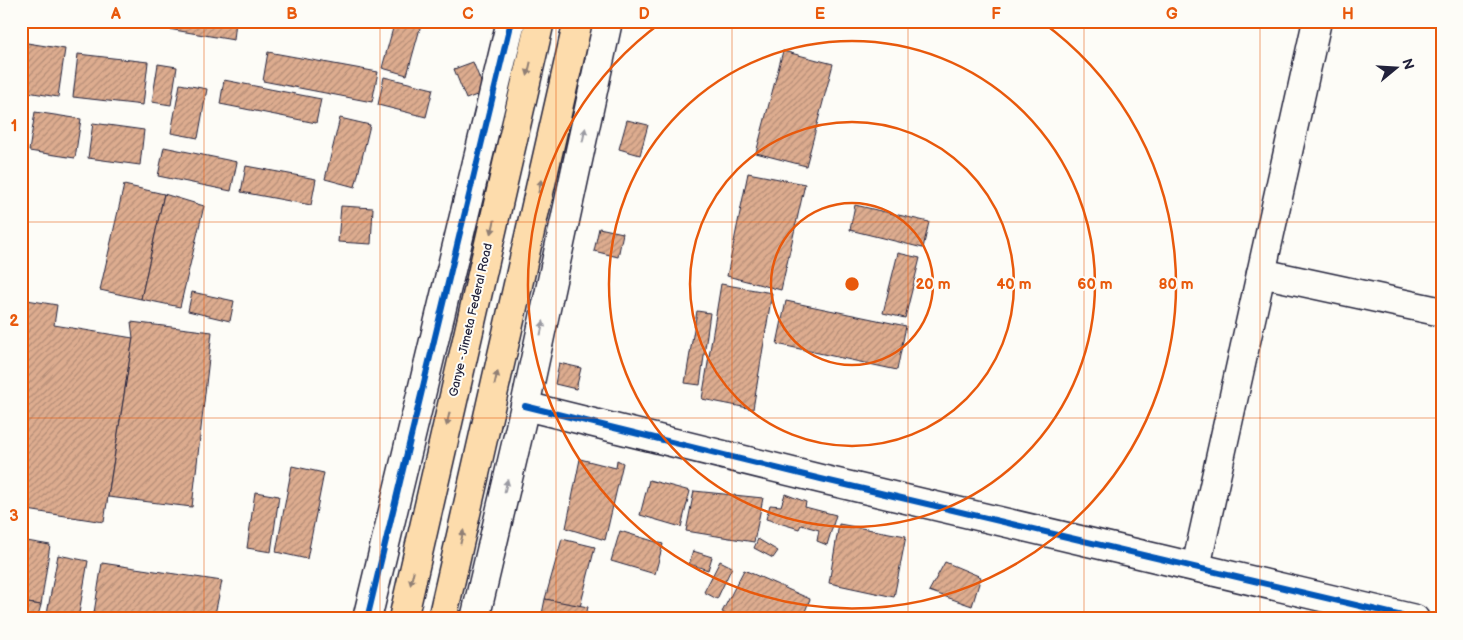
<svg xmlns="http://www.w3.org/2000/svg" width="1463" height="640" viewBox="0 0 1463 640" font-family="'Balsamiq Sans',sans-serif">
<defs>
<pattern id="building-hatch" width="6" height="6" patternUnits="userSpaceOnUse" patternTransform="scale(1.25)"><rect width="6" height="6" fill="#ddac8f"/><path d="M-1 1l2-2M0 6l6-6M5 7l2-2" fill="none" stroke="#b38c76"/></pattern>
</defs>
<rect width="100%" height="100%" fill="#fdfcf7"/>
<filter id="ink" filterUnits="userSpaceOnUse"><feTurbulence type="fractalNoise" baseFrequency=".02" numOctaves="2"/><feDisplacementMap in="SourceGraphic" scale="10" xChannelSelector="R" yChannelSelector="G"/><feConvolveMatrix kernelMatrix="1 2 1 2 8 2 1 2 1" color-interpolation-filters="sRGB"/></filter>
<g filter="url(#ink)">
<g fill="url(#building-hatch)" stroke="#22223b">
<polygon points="120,21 236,21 234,40"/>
<polygon points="395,21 422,21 407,75 382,68"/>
<polygon points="21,42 65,49 58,97 21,91"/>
<polygon points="783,51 833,64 806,166 756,153"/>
<polygon points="268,52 378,72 372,102 263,81"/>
<polygon points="78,54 148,62 143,105 73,97"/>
<polygon points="473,62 485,92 466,99 454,69"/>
<polygon points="158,64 177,67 171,105 152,102"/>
<polygon points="384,77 433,89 426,117 378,105"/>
<polygon points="224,80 321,99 316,123 220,104"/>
<polygon points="180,84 207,89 198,138 171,133"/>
<polygon points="35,112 81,119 75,158 29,151"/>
<polygon points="340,118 370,125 355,187 325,179"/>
<polygon points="627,120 648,125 640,155 619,149"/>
<polygon points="93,123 144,130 140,165 88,158"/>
<polygon points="164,147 237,162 231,191 158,176"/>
<polygon points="246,166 316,179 311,205 241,192"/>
<polygon points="748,173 805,184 781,290 727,276"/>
<polygon points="124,185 164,194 141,299 100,290"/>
<polygon points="164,194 204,206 180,307 141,299"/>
<polygon points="855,205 929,222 923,248 850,230"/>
<polygon points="341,206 373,208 371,244 338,242"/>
<polygon points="599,228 623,233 618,257 594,251"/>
<polygon points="898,253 920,258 905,318 883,313"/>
<polygon points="721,284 772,293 753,409 702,399"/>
<polygon points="192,292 234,301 230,321 188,311"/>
<polygon points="21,299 57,305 54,325 133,338 104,522 21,509"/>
<polygon points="786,301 906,326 897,370 777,344"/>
<polygon points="697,311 710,313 700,385 685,383"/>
<polygon points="131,322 212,332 192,507 108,497 133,338"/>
<polygon points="559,363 581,368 576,389 555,384"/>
<polygon points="580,459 616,468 617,460 623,463 605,540 566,528"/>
<polygon points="292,466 324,473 307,559 276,552"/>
<polygon points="649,480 690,491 681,527 640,515"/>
<polygon points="694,491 763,498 754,542 686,531"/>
<polygon points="255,492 279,496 271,552 247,548"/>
<polygon points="785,494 806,502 805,507 836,515 827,545 817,541 819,530 801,525 799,529 766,519 770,505 781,506"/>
<polygon points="839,524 906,536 894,597 829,583"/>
<polygon points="620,531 663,544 655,574 611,561"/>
<polygon points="562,539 595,547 580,607 545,599"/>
<polygon points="758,539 778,551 773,558 754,548"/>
<polygon points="21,540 50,545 41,605 21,602"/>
<polygon points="693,551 712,557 708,570 689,564"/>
<polygon points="58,555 88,561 78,619 46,619"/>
<polygon points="720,561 732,567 717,599 704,592"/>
<polygon points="945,562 981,577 972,606 929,591"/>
<polygon points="102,563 222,581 214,619 93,619"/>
<polygon points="744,570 810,599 802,619 735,619 722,612"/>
<polygon points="545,599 588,607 585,619 541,619"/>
<polygon points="21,602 41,605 37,619 21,619"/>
</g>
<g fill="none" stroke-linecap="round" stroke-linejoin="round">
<defs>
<g id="minor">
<polyline points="1261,273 1442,312"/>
<polyline points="525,406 821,479 1415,619"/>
<polyline points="1196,567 1317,21"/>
<polyline points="367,619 511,21"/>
<polyline points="475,619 525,406 608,21"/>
</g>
<g id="major">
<polyline points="403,619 540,21"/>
<polyline points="442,619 578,21"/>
</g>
</defs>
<use href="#minor" stroke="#22223b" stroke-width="31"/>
<use href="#major" stroke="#22223b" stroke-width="31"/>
<use href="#minor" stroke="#fdfcf7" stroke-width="28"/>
<use href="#major" stroke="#fddcac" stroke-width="28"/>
<defs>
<g id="cycleway">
<polyline points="525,406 821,479 1415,619"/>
<polyline points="367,619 511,21"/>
</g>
</defs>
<use href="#cycleway" stroke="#fdfcf7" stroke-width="9"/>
<use href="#cycleway" stroke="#0057b8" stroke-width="6"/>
</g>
<defs><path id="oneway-solid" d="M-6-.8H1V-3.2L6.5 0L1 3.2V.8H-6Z" transform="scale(1.25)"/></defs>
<g fill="#907f74">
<use href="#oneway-solid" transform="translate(529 69) rotate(103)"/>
<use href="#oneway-solid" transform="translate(540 186) rotate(-77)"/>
<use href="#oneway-solid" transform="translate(493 227) rotate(103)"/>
<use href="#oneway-solid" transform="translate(496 378) rotate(-77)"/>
<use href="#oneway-solid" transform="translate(448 419) rotate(103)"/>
<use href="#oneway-solid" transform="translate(462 537) rotate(-77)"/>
<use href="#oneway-solid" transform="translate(412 578) rotate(103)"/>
</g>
<g fill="#9a9aa2">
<use href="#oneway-solid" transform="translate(584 135) rotate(-78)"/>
<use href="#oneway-solid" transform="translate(542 328) rotate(-78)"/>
<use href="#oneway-solid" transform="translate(506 486) rotate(-77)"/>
</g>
</g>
<path fill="none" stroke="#e8590c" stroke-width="1" stroke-opacity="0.55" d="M204,21V619M380,21V619M556,21V619M732,21V619M908,21V619M1084,21V619M1260,21V619M21,222H1442M21,418H1442"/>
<g fill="none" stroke="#e8590c" stroke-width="2.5">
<circle cx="852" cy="284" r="81"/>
<circle cx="852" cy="284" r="162"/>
<circle cx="852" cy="284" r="243"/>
<path d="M1042 22A324 324 0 1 1 662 22"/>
</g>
<g text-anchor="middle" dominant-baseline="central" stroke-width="4" stroke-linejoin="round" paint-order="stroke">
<g font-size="12" fill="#22223b" stroke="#fdfcf7">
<text transform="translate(471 320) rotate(-77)">Ganye - Jimeta Federal Road</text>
</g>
</g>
<circle cx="852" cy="284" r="8" fill="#e8590c" stroke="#fdfcf7" stroke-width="2.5"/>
<g font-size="15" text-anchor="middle" font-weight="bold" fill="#e8590c" stroke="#fdfcf7" stroke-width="4" stroke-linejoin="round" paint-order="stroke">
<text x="933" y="289">20 m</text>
<text x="1014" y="289">40 m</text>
<text x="1095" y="289">60 m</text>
<text x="1176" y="289">80 m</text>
</g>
<rect width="1463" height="640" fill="none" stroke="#fdfcf7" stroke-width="55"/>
<g transform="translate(1396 68) rotate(72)" stroke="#fdfcf7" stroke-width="4" paint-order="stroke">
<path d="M0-4L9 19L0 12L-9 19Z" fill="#22223b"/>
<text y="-8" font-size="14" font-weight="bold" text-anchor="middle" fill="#22223b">N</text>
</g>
<rect x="28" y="28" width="1408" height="584" fill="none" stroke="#e8590c" stroke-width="2"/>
<g font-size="16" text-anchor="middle" font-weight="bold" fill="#e8590c">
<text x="116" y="19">A</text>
<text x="292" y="19">B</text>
<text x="468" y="19">C</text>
<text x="644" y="19">D</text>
<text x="820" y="19">E</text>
<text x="996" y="19">F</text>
<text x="1172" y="19">G</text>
<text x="1348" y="19">H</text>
<text x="14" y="131">1</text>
<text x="14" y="326">2</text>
<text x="14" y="521">3</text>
</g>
</svg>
